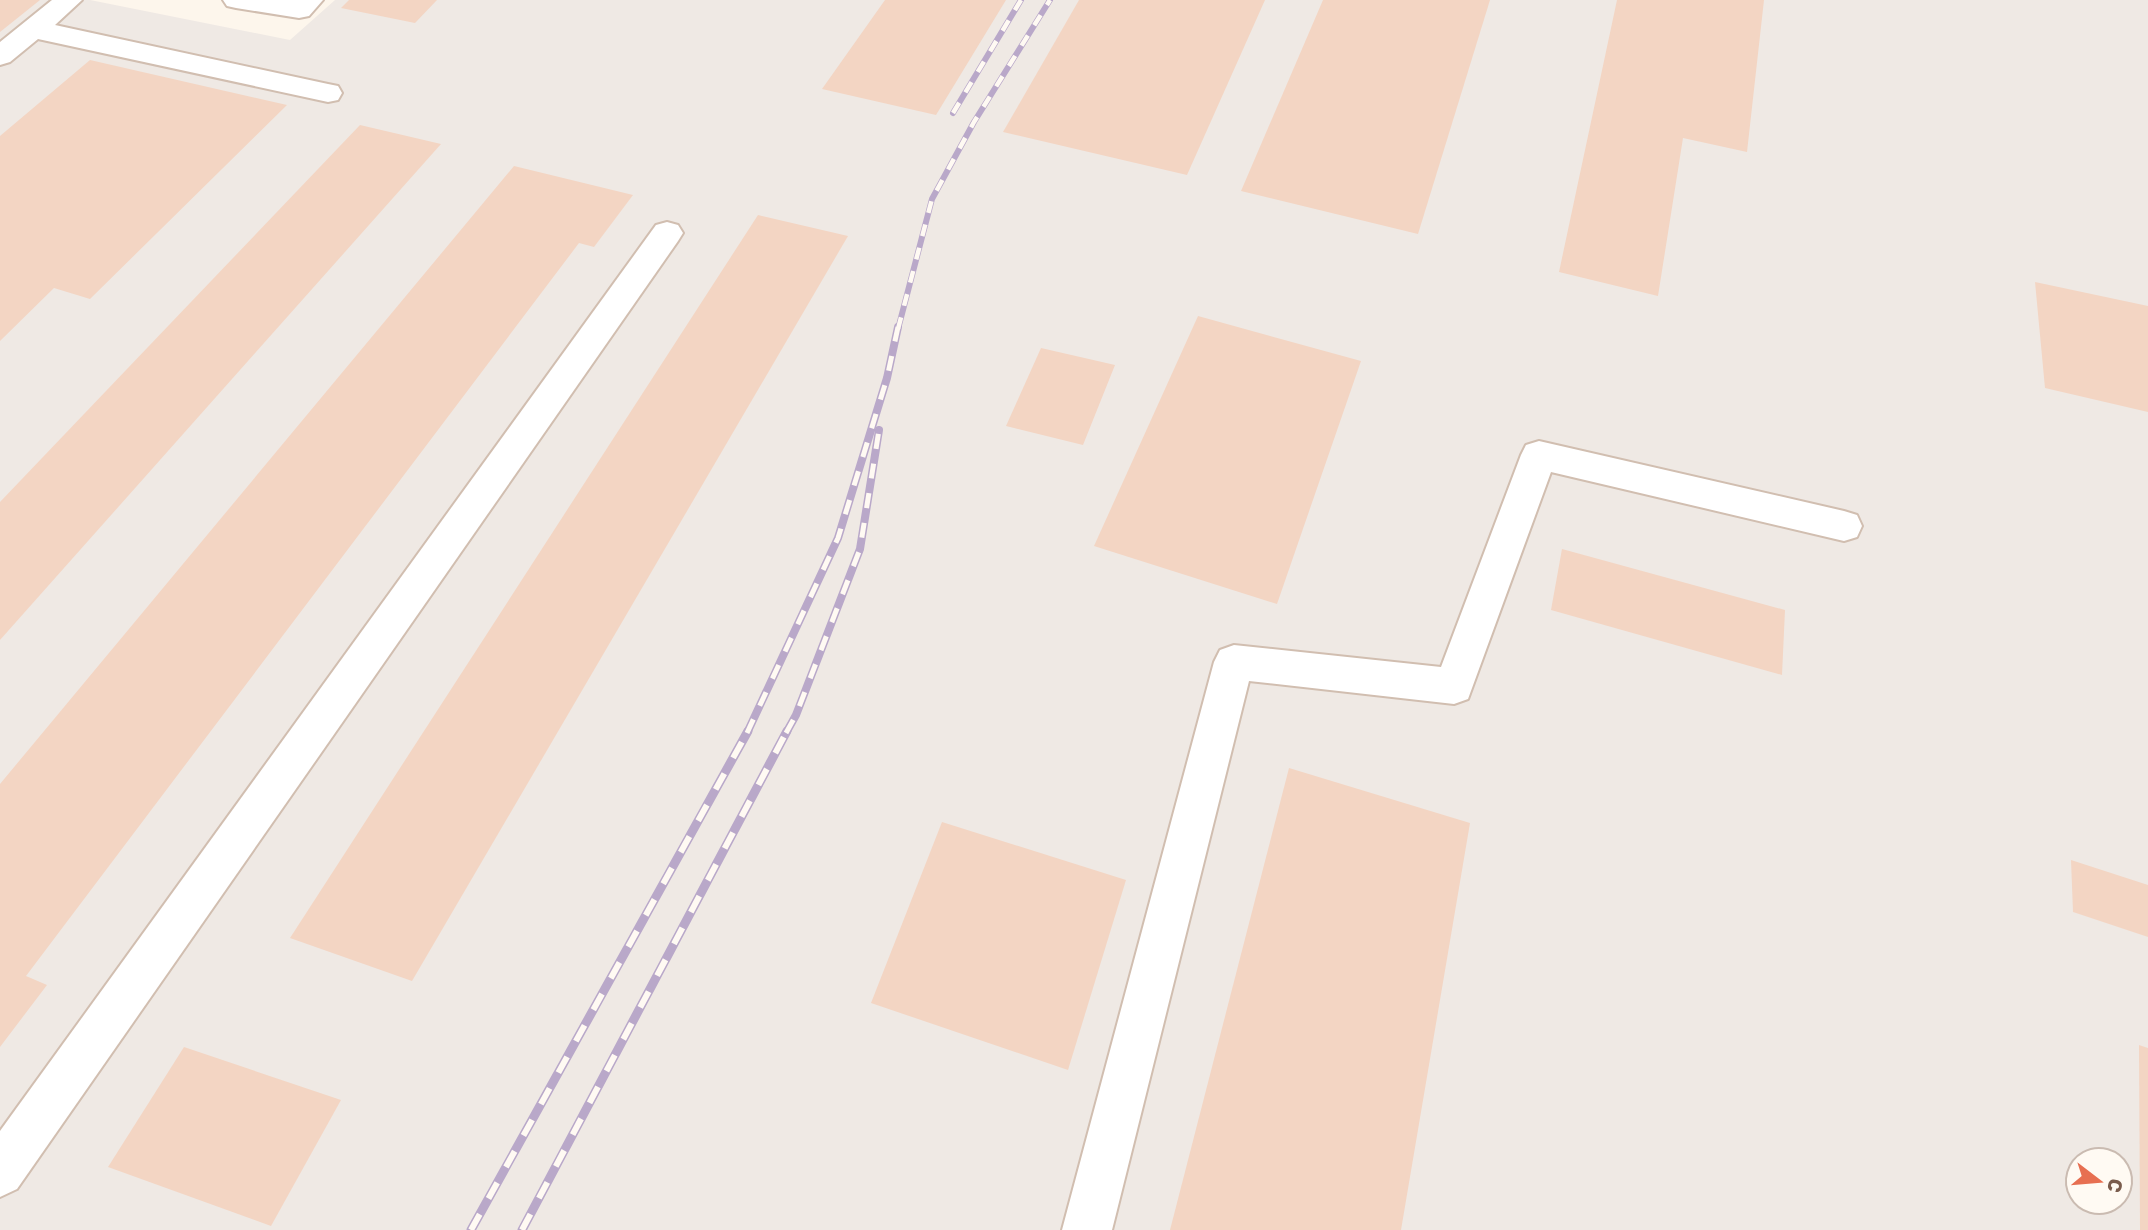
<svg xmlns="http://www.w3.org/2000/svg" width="2148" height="1230" viewBox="0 0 2148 1230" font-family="'Golos Text',sans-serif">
<rect width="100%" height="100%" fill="#fdf6ec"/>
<path fill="#efe9e4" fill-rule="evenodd" d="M0,0H90L290,40L335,0H2148V1230H0ZM2078,1160H2120V1202H2078Z"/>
<g fill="#f3d5c3">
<polygon points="0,0 40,0 0,32"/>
<polygon points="349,0 437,0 415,23 341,8"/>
<polygon points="885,0 1006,0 936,115 822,89"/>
<polygon points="1079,0 1265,0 1187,175 1003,132"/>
<polygon points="1323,0 1490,0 1418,234 1241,191"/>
<polygon points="1617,0 1764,0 1747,152 1683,138 1658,296 1559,272"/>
<polygon points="90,60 287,105 90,299 54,288 0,341 0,136"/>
<polygon points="360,125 441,144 0,640 0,502"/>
<polygon points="514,166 633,195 594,247 579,243 26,976 47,985 0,1047 0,784"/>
<polygon points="758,215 848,236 412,981 290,938"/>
<polygon points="2035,282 2148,306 2148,412 2045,388"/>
<polygon points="1198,316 1361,361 1277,604 1094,546"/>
<polygon points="1041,348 1115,365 1083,445 1006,426"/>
<polygon points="1562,549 1785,610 1782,675 1551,610"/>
<polygon points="1289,768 1470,823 1401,1230 1170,1230"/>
<polygon points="942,822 1126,880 1068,1070 871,1003"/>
<polygon points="2071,860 2148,885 2148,937 2073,912"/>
<polygon points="2139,1045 2148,1048 2148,1230 2140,1230"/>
<polygon points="184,1047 341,1100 271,1226 108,1167"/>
</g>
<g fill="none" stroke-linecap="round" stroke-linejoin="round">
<defs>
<g id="minor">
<polygon points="52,0 82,0 55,25 328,84 338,86 342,93 338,100 328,102 38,39 10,62 0,65 0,42"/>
<polygon points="223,0 323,0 309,16 299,18 236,8 227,6"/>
<polygon points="667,222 678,225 683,233 678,241 17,1189 0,1197 0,1131 656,225"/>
<polygon points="1539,441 1844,511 1857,515 1862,526 1857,537 1844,541 1551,472 1468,699 1454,704 1249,681 1112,1230 1062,1230 1214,662 1220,650 1234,645 1441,667 1521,455 1526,445"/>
</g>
</defs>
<use href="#minor" stroke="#d1beb0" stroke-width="4"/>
<use href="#minor" fill="#fff" fill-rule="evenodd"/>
<defs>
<g id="rail-far2">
<polyline points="953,113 1021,0"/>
<polyline points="898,329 932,199 974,122 1050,0"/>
</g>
<g id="rail-far1">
<polyline points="747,733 838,538 887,378 898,327"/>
<polyline points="786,733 796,715 860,549 879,430"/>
</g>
<g id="rail">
<polyline points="471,1230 748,731"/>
<polyline points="522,1230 787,731"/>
</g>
</defs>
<use href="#rail-far2" stroke="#b9a8c9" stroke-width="6"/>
<use href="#rail-far1" stroke="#b9a8c9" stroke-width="8"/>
<use href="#rail" stroke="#b9a8c9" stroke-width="9"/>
<use href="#rail-far2" stroke="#fffaf3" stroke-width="4.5" stroke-dasharray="12" stroke-linecap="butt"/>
<use href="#rail-far1" stroke="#fffaf3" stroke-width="5" stroke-dasharray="15" stroke-linecap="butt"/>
<use href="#rail" stroke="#fffaf3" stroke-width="6" stroke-dasharray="18" stroke-linecap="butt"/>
</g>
<g transform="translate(2099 1181) rotate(106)"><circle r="33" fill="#fffaf3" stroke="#cabbb1" stroke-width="2"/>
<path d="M0-5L12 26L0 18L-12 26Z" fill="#e76f51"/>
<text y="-10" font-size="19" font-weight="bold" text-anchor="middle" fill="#7a5c4d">С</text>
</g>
</svg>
